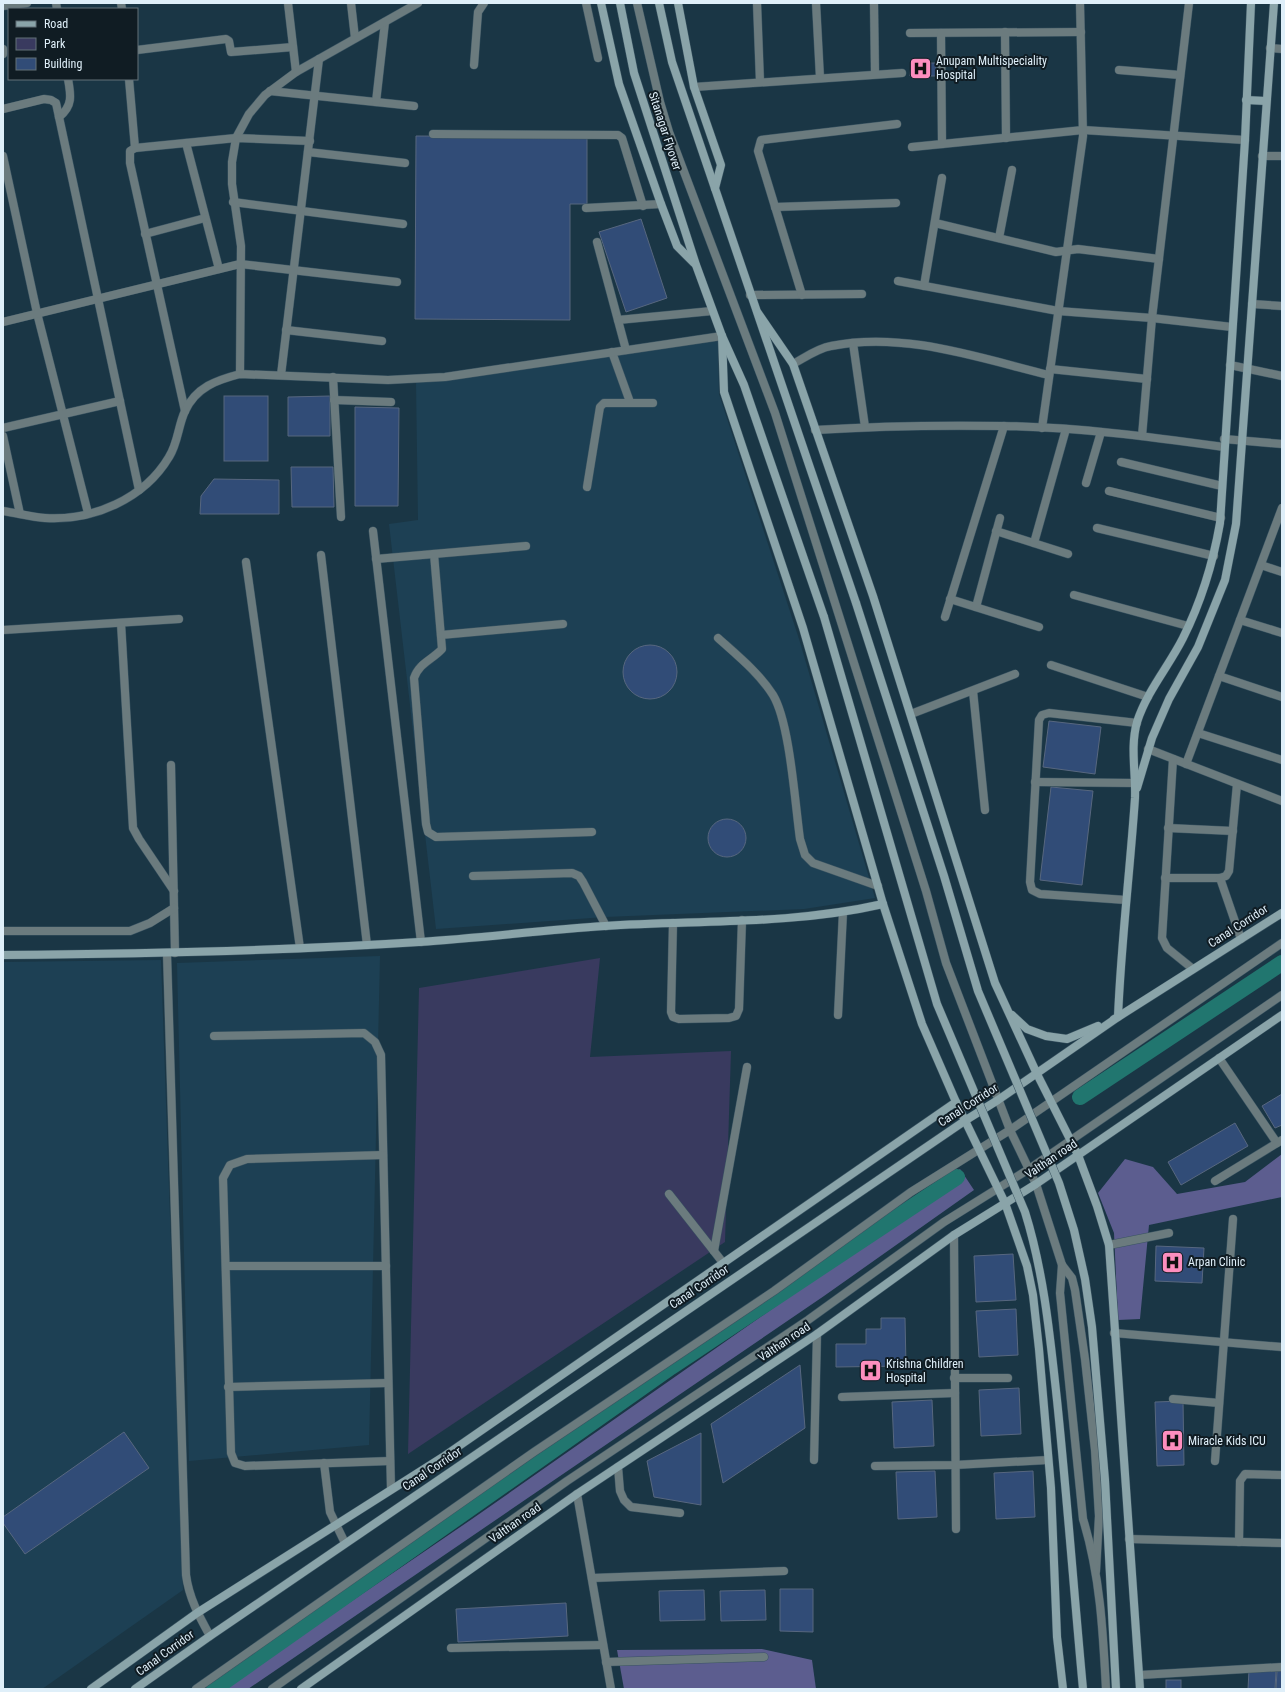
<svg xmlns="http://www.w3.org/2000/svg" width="1285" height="1692" viewBox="0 0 1285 1692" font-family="'Roboto Condensed',sans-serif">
<rect width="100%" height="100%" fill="#1a3645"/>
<g fill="#1d4054">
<polygon points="718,341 719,394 799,639 875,898 804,909 605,917 436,929 389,524 418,520 416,382"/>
<polygon points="380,956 369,1445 189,1461 177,963"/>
<polygon points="161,960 183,1590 42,1689 3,1689 3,962"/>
</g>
<polygon fill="#393a5f" points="600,958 590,1057 731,1051 725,1242 408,1454 419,988"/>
<g fill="#5c5d8f">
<polygon points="1282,1154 1282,1197 1149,1225 1140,1319 1118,1320 1114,1233 1098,1193 1125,1159 1153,1167 1177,1194 1245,1182"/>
<polygon points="960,1169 974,1190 824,1296 248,1689 223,1689 472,1519 879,1234"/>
<polygon points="762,1649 812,1660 816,1689 624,1689 617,1650"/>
</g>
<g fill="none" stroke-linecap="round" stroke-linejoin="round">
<g stroke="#21766f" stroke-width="16">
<polyline points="1080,1097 1282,963"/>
<polyline points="214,1689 671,1367 957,1177"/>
</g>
</g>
<g fill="#314c77" stroke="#57677f">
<polygon points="911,63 936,63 936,76 910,76"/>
<polygon points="416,136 587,137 587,204 570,204 570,320 415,319"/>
<polygon points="641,219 667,298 626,312 599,232"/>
<rect x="224" y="396" width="44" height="65"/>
<polygon points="330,396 330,436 288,436 288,397"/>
<polygon points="355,407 399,408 398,506 355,506"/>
<polygon points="291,467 333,467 334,507 292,507"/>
<polygon points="214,479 279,480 279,514 200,514 201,496"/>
<circle cx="650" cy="672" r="27"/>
<polygon points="1049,721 1101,727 1095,774 1043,767"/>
<polygon points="1051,787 1093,791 1082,885 1040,880"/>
<circle cx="727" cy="838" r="19"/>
<polygon points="1282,1094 1282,1125 1275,1128 1262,1106"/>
<polygon points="1235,1123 1248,1146 1181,1185 1168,1162"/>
<polygon points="1156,1246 1204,1248 1202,1283 1155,1281"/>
<polygon points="1013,1254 1016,1300 976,1302 974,1256"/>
<polygon points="1016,1309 1018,1355 979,1357 976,1311"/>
<polygon points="881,1318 905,1318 906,1366 836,1367 836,1344 866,1344 866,1329 881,1329"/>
<polygon points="800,1365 805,1428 723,1483 711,1424"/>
<polygon points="1019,1388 1021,1434 981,1436 979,1390"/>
<polygon points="932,1400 934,1446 894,1448 892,1402"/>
<polygon points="1183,1401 1184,1465 1157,1466 1155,1402"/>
<polygon points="124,1432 149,1468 25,1554 3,1523 3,1517"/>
<polygon points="701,1433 701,1505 654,1497 647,1461"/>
<polygon points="935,1471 937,1517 898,1519 896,1472"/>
<polygon points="1033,1471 1035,1517 996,1519 994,1473"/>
<polygon points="780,1589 813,1589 813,1632 780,1631"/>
<polygon points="704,1590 705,1620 660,1621 659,1591"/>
<polygon points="765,1590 766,1620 721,1621 720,1591"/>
<polygon points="566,1603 568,1636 458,1642 456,1609"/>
<polygon points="1249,1670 1276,1671 1275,1689 1248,1689"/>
<polygon points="1277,1671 1282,1671 1282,1689 1276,1689"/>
<rect x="1166" y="1680" width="15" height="9"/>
</g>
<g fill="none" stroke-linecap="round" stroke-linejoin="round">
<defs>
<g id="lane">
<polyline points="586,3 598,58"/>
<polyline points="637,3 660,102 669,132 775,413 926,891 946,963 1010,1130 1036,1184 1062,1265 1072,1278 1075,1290 1085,1359 1095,1450 1099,1516 1096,1571"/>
<polyline points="474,65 478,12 484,3"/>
<polyline points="433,134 618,135 622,138 643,206"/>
<polyline points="775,207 896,203"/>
<polyline points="586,208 661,204"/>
<polyline points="597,242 626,350"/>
<polyline points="750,295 862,294"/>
<polyline points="802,295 758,151 761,140 897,124"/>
<polyline points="618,320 712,311"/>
<polyline points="612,352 630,402"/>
<polyline points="333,377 341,517"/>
<polyline points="334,400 391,402"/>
<polyline points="1121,462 1222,486"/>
<polyline points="587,487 600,407 604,403 653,403"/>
<polyline points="1109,491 1221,518"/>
<path d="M434,554L442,649C432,660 419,663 414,678L426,824L428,832L436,837L592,832"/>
<polyline points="376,559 526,546"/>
<polyline points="121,623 133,828 139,839 174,891"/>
<polyline points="3,630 179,619"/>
<polyline points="441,635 563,624"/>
<path d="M718,638C738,656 759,673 773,695C790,723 795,804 800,839L805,855L813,863L878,886"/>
<polyline points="973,691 985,810"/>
<polyline points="911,714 1015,674"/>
<polyline points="171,765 175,953"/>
<polyline points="473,876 572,873 579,876 583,882 606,926"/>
<polyline points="3,931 130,931 150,923 174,908"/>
<polyline points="214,1036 364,1033 375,1042 381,1055 391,1489"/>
<polyline points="383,1155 247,1159 230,1165 223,1178 231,1453 235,1463 245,1466 390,1461"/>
<polyline points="669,1194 724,1264"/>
<polyline points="714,1251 747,1067"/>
<path d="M1062,1265L1060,1293L1083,1519C1100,1574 1103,1631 1106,1689"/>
<polyline points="226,1266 386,1266"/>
<polyline points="228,1387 388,1383"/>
<polyline points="814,1460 817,1334"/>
<polyline points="324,1463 330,1512 345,1543"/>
<polyline points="618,1467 620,1491 624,1500 631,1507 680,1513"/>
<polyline points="592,1578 784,1571"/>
<polyline points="451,1648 603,1645"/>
<polyline points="196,1689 534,1452 774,1291 911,1192 1010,1130 1282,943"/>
<polyline points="272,1689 567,1481 808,1320 944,1222 1029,1169 1282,995"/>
</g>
<g id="street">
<polyline points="56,3 57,9"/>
<polyline points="121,3 122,9"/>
<polyline points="288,3 296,72"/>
<polyline points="351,3 355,38"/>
<polyline points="757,3 760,82"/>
<polyline points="816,3 820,78"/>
<polyline points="874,3 875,74"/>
<polyline points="3,6 27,3"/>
<polyline points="1005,32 1006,138"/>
<polyline points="910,33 1081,32"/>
<polyline points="941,33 942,144"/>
<polyline points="1270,48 1282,49"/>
<polyline points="3,49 3,54"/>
<polyline points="137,50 226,39 229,41 231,52 293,47"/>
<polyline points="1119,70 1180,75"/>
<polyline points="129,79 135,148"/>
<polyline points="694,87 902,73"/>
<polyline points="270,91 414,106"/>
<polyline points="376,102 385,22"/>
<polyline points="3,109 44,99 51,100 56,103 139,490"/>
<path d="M59,117C73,106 71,95 68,79"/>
<polyline points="186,143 219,269"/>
<polyline points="912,147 1083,130 1245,140"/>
<polyline points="308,152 405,163"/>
<polyline points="3,156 37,313 88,513"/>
<polyline points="1262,156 1282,156"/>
<polyline points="233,202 403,224"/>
<polyline points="935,223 1056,252 1078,249 1159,259"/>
<polyline points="145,234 205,218"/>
<polyline points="999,238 1012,170"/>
<polyline points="898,281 1058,311 1152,318 1232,327"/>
<polyline points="924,286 942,178"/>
<polyline points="1252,304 1282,306"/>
<polyline points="3,322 240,264 397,282"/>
<polyline points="286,330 382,341"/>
<polyline points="853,343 865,427"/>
<path d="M793,364C804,358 818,348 831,346C904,331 979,358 1049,375"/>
<polyline points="1230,365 1282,376"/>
<polyline points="1050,369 1147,379"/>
<polyline points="240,374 241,246 232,184 232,162 236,138 249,114 265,95 296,72 418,3"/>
<polyline points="281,375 319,59"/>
<polyline points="185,411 130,163 130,151 135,148 236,138 310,141"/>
<polyline points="3,428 120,401"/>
<polyline points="1042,428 1083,136 1080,3"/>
<path d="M815,430C878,426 941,425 1003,426C1077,427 1151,437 1224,447"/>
<polyline points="3,436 20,514"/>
<polyline points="1142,436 1152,318 1189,3"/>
<polyline points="1224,439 1282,444"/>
<polyline points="1086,483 1101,432"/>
<path d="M3,511C17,513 31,517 45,518C93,521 144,499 169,457C178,443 178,426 185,411C196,387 217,380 240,374L388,380L445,377L722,336"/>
<polyline points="1097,528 1214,556"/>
<polyline points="373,531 421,942"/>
<polyline points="996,531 1068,554"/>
<polyline points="1034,543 1066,429"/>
<polyline points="321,555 367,945"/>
<polyline points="246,562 300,948"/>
<polyline points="1261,565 1282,572"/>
<polyline points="1074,595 1188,626"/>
<polyline points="950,599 1039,627"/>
<polyline points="976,607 1000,518"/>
<polyline points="945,617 1004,426"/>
<polyline points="1240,620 1282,633"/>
<polyline points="1051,665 1148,697"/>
<polyline points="1219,676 1282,697"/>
<polyline points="1198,733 1282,760"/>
<polyline points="1148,749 1282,801"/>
<polyline points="1173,759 1162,938 1167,948 1193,969"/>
<polyline points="1186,764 1282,508"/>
<polyline points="1035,782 1134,783"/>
<polyline points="1168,828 1233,831"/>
<polyline points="1165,878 1220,878 1226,876 1229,871 1237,784"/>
<polyline points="1220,878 1241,939"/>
<polyline points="1126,900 1040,894 1032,890 1030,882 1039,720 1042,715 1049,713 1137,723"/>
<polyline points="673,923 671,1012 673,1017 679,1019 729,1018 736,1016 739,1009 742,920"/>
<path d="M167,954L186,1575C189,1598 199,1616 210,1636"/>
<polyline points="838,1015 843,912"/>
<polyline points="1219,1058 1277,1143"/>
<polyline points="1215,1181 1282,1140"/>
<polyline points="954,1235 956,1529"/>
<polyline points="1109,1245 1169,1233"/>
<polyline points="1114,1333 1282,1347"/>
<polyline points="954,1378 1008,1378"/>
<polyline points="842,1397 955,1393"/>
<polyline points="1173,1399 1219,1403"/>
<polyline points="1215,1461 1233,1219"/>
<polyline points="875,1466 955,1465 1048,1460"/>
<polyline points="577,1494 611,1689"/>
<polyline points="1129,1539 1282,1543"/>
<polyline points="1239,1542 1240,1481 1245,1474 1282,1475"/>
<polyline points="606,1662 764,1657"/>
<polyline points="1140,1675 1282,1667"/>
</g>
<g id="secondary">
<polyline points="601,3 619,84 661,204 677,246 694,263"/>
<polyline points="620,3 634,73 696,265 722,336 744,385 824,617"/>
<polyline points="659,3 672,62 856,603"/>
<polyline points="678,3 694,87 721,165 715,188"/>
<polyline points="1246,100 1266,101"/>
<polyline points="758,313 793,364 873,596 995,983 1037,1074 1078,1155 1097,1206 1109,1245 1140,1689"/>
<polyline points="722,336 724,392 803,628 883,904 922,1024 956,1102 1005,1203 1027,1266 1033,1295 1039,1349 1051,1488 1057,1637 1063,1689"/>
<polyline points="1137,788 1152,738 1169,699 1198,647 1225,580 1236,524 1274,3"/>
<path d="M3,955C142,954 281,951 419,942C481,938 543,930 605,926C698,920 791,925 883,904"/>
<polyline points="1012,1015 1027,1029 1046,1036 1067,1039 1098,1026"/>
<path d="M1114,1019L1118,1017C1121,944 1130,871 1135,798C1136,773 1130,747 1137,722C1147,691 1169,666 1183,638C1201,602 1213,563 1220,523L1245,140L1251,3"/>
<polyline points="91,1689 197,1613 443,1457 956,1102"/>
<polyline points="135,1689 210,1636 966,1120 998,1100 1118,1017 1282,913"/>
<polyline points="301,1689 577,1494 817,1334 954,1235 1036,1184 1282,1015"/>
</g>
</defs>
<use href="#lane" stroke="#3a5462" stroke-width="9"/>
<use href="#street" stroke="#3a5462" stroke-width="9"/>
<use href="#secondary" stroke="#3a5462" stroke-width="9"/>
<use href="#lane" stroke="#6b7b7e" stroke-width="8"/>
<use href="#street" stroke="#6b7b7e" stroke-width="8"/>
<use href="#secondary" stroke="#8aa4a9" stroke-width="8"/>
<defs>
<g id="secondary-bridge">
<polyline points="856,603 944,876 978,991 1059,1183 1074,1230 1085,1279 1092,1327 1105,1480 1116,1689"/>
<path d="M824,617L937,1004L1025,1212C1044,1273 1050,1336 1057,1400C1067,1496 1074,1593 1083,1689"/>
</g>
</defs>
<use href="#secondary-bridge" stroke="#3a5462" stroke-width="9" stroke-linecap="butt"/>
<use href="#secondary-bridge" stroke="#8aa4a9" stroke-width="8"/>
</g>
<defs>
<symbol id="hospital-square" viewBox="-11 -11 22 22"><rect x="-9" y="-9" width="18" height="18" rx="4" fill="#fd8ebe" stroke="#101c23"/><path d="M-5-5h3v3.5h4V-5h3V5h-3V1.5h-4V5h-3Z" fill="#111"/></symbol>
</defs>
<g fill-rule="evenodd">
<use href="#hospital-square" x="908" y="56" width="25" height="25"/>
<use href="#hospital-square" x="1160" y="1250" width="25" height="25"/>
<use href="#hospital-square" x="858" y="1358" width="25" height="25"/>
<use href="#hospital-square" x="1160" y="1428" width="25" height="25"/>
</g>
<g text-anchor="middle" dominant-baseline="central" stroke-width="4" stroke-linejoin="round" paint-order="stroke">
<g font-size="12" fill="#dfeff9" stroke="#101c23" text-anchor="start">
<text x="936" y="61">Anupam Multispeciality<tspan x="936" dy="14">Hospital</tspan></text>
<text x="1188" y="1262">Arpan Clinic</text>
<text x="886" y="1364">Krishna Children<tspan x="886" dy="14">Hospital</tspan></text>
<text x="1188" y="1441">Miracle Kids ICU</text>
</g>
<g font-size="12" fill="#dfeff9" stroke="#101c23">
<text transform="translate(665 131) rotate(72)">Sitanagar Flyover</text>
<text transform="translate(1238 926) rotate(-33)">Canal Corridor</text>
<text transform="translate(968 1105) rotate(-33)">Canal Corridor</text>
<text transform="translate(1051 1159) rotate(-34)">Valthan road</text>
<text transform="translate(699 1287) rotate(-34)">Canal Corridor</text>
<text transform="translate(784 1342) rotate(-34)">Valthan road</text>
<text transform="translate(432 1469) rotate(-34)">Canal Corridor</text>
<text transform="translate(515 1523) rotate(-35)">Valthan road</text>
<text transform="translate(165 1653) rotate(-36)">Canal Corridor</text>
</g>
</g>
<rect width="1285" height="1692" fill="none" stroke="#dfeff9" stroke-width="8"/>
<rect x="8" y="8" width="130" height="72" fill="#101c23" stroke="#637079"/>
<rect x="16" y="21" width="20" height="6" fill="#8aa4a9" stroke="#637079"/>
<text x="44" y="28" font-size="12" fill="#dfeff9">Road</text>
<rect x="16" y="38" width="20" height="12" fill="#393a5f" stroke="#637079"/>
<text x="44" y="48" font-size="12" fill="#dfeff9">Park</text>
<rect x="16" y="58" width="20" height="12" fill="#314c77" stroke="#637079"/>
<text x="44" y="68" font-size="12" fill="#dfeff9">Building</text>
</svg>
